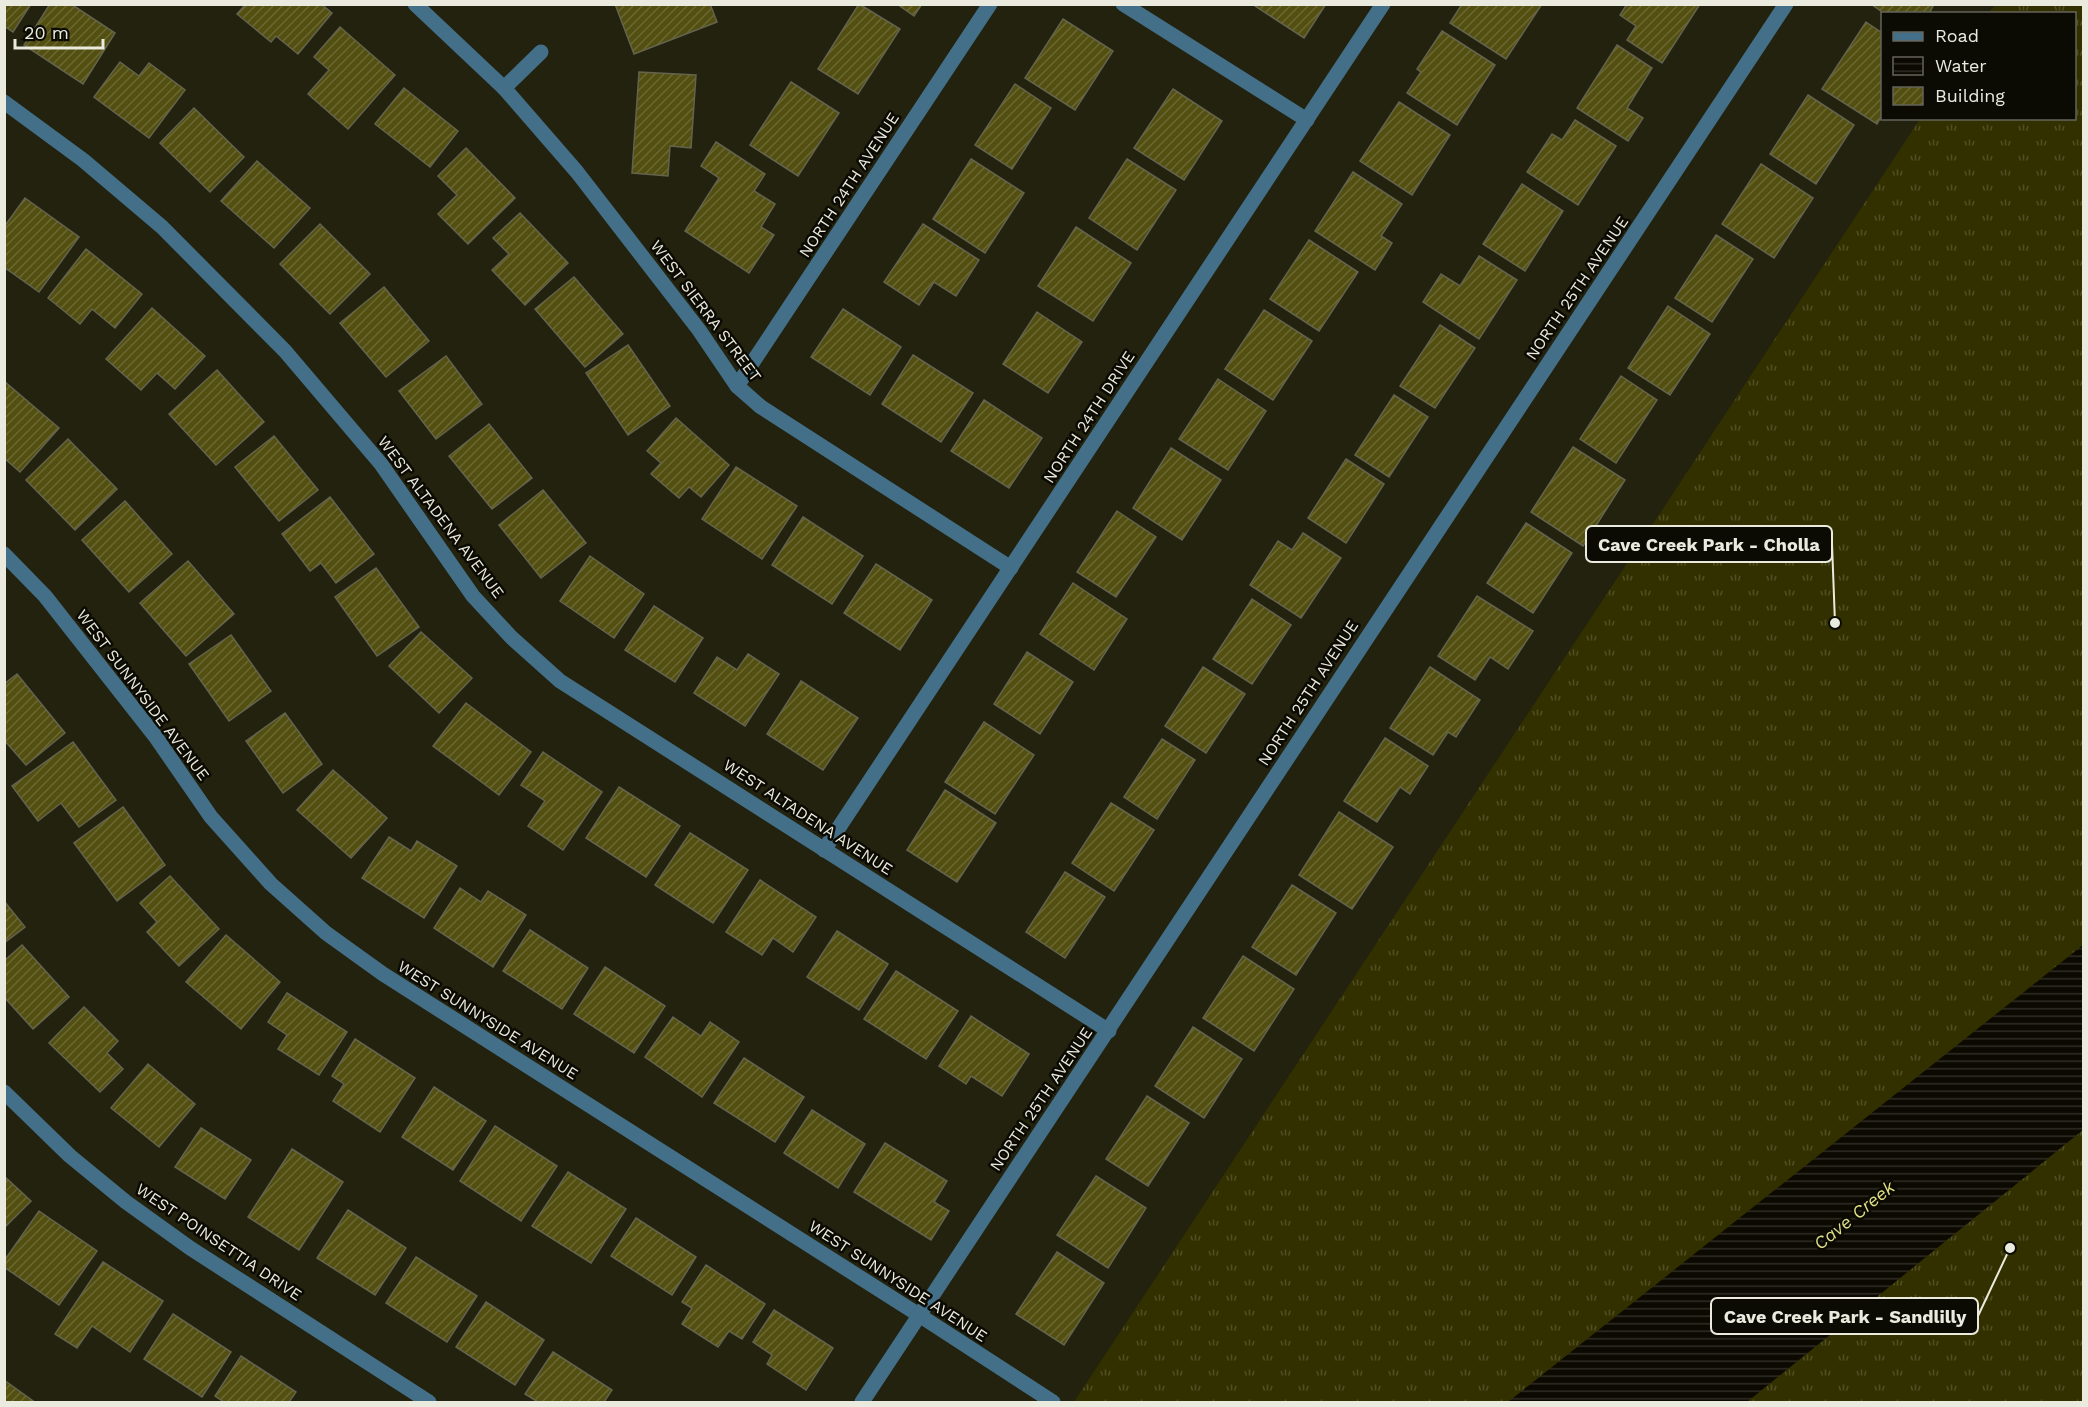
<svg xmlns="http://www.w3.org/2000/svg" width="2088" height="1407" viewBox="0 0 2088 1407" font-family="'Work Sans',sans-serif">
<defs>
<pattern id="grass-tufts" width="24" height="20" patternUnits="userSpaceOnUse" patternTransform="scale(1.5)"><rect width="24" height="20" fill="#333000"/><path d="M3 7l-1-3M5 7V3M7 7l1-3M15 17l-1-3M17 17v-4M19 17l1-3" fill="none" stroke="#514e25"/></pattern>
<pattern id="water-rules" width="6" height="5" patternUnits="userSpaceOnUse" patternTransform="scale(1.5)"><rect width="6" height="5" fill="#0b0900"/><path d="M0 2.5h6" fill="none" stroke="#2f2d25"/></pattern>
<pattern id="building-hatch" width="6" height="6" patternUnits="userSpaceOnUse" patternTransform="scale(1.5)"><rect width="6" height="6" fill="#524f11"/><path d="M-1 1l2-2M0 6l6-6M5 7l2-2" fill="none" stroke="#6b6833"/></pattern>
</defs>
<rect width="100%" height="100%" fill="#22220e"/>
<polygon fill="url(#grass-tufts)" points="1995,5 2083,5 2083,1402 1074,1402 1920,119 2074,118 2074,14 1989,13"/>
<polygon fill="url(#water-rules)" points="2083,945 2083,1130 1747,1402 1508,1402"/>
<g fill="url(#building-hatch)" stroke="#64634e" stroke-width="1.5">
<polygon points="4,4 31,4 13,32 4,26"/>
<polygon points="50,4 71,4 115,33 83,84 24,45"/>
<polygon points="246,4 321,4 332,13 298,54 276,36 271,42 237,14"/>
<polygon points="615,4 710,4 717,22 634,54"/>
<polygon points="859,4 900,29 858,94 818,69"/>
<polygon points="897,4 922,4 914,16"/>
<polygon points="1252,4 1326,4 1304,38"/>
<polygon points="1462,4 1542,4 1506,59 1450,23"/>
<polygon points="1627,4 1651,5 1700,4 1662,63 1627,40 1636,26 1620,15"/>
<polygon points="1871,4 1934,4 1929,14 1885,14"/>
<polygon points="1063,19 1113,51 1075,110 1025,78"/>
<polygon points="1866,22 1882,33 1882,115 1877,124 1822,89"/>
<polygon points="340,27 395,75 348,129 308,94 329,70 314,57"/>
<polygon points="1442,31 1495,65 1457,125 1407,93 1421,72 1417,69"/>
<polygon points="1617,45 1652,68 1627,108 1643,118 1628,141 1577,108"/>
<polygon points="120,62 139,76 149,63 185,90 149,138 94,97"/>
<polygon points="639,72 696,75 691,148 670,146 668,176 632,173"/>
<polygon points="791,82 839,113 798,176 750,145"/>
<polygon points="1015,84 1051,108 1012,169 975,145"/>
<polygon points="404,88 458,131 430,167 375,124"/>
<polygon points="1173,89 1222,121 1184,180 1134,148"/>
<polygon points="1808,95 1854,125 1816,184 1770,154"/>
<polygon points="1399,102 1450,135 1412,195 1360,161"/>
<polygon points="194,108 244,157 210,192 160,143"/>
<polygon points="1575,120 1616,146 1578,205 1527,172 1552,134 1562,140"/>
<polygon points="716,142 765,174 754,191 775,204 761,227 774,235 749,273 685,231 719,178 701,166"/>
<polygon points="466,148 515,198 468,244 438,214 457,195 438,176"/>
<polygon points="971,159 1024,193 985,253 933,219"/>
<polygon points="1127,159 1176,190 1137,250 1089,218"/>
<polygon points="257,161 310,208 274,248 221,201"/>
<polygon points="1761,164 1813,198 1774,258 1722,224"/>
<polygon points="1353,172 1402,204 1381,236 1392,243 1375,270 1315,231"/>
<polygon points="1522,184 1563,211 1525,271 1483,244"/>
<polygon points="25,198 79,237 39,292 4,267 4,227"/>
<polygon points="520,213 568,263 525,305 492,270 509,254 493,238"/>
<polygon points="320,224 370,274 330,314 280,264"/>
<polygon points="923,224 979,260 956,296 934,282 919,305 884,282"/>
<polygon points="1076,227 1131,263 1093,321 1038,286"/>
<polygon points="1716,235 1753,259 1712,322 1675,298"/>
<polygon points="1309,240 1358,272 1319,331 1270,299"/>
<polygon points="86,249 142,294 115,328 92,309 80,324 48,298"/>
<polygon points="1479,256 1517,280 1479,339 1423,302 1441,274 1460,286"/>
<polygon points="574,277 623,334 585,367 535,309"/>
<polygon points="384,287 429,341 386,377 340,323"/>
<polygon points="1668,306 1710,334 1670,395 1628,368"/>
<polygon points="152,308 205,356 175,389 157,373 141,390 106,359"/>
<polygon points="843,309 901,347 870,395 811,357"/>
<polygon points="1264,310 1312,341 1273,400 1225,369"/>
<polygon points="1037,312 1082,342 1048,393 1003,364"/>
<polygon points="1440,325 1475,348 1435,408 1400,386"/>
<polygon points="628,345 670,406 628,435 586,373"/>
<polygon points="913,355 973,393 941,442 882,404"/>
<polygon points="446,356 482,404 436,439 399,391"/>
<polygon points="217,370 264,422 216,465 169,414"/>
<polygon points="1621,376 1657,400 1616,463 1580,439"/>
<polygon points="1218,379 1266,411 1228,470 1179,439"/>
<polygon points="4,381 59,428 20,472 4,458"/>
<polygon points="1394,395 1428,417 1389,477 1355,455"/>
<polygon points="984,400 1042,438 1009,488 951,451"/>
<polygon points="676,418 729,465 701,497 689,487 679,498 651,474 661,463 647,451"/>
<polygon points="489,424 532,478 492,509 449,456"/>
<polygon points="274,436 318,490 279,521 235,467"/>
<polygon points="68,439 117,489 75,530 26,480"/>
<polygon points="1573,447 1625,480 1583,546 1531,512"/>
<polygon points="1171,448 1221,480 1182,540 1133,508"/>
<polygon points="1346,459 1384,484 1346,543 1308,518"/>
<polygon points="736,467 797,506 762,559 702,519"/>
<polygon points="543,490 586,543 541,578 499,525"/>
<polygon points="330,497 374,554 336,583 321,563 310,571 282,534"/>
<polygon points="125,501 172,554 129,592 82,540"/>
<polygon points="1117,511 1156,537 1116,597 1077,572"/>
<polygon points="803,517 863,556 832,604 772,565"/>
<polygon points="1526,523 1572,553 1533,613 1487,583"/>
<polygon points="1303,533 1341,558 1301,618 1250,585 1278,541 1292,550"/>
<polygon points="590,556 644,594 614,638 560,601"/>
<polygon points="188,561 234,614 186,656 140,603"/>
<polygon points="876,564 932,600 900,650 844,613"/>
<polygon points="376,568 419,627 377,656 335,597"/>
<polygon points="1073,583 1127,619 1094,670 1040,634"/>
<polygon points="1477,596 1533,631 1508,669 1490,657 1475,680 1438,656"/>
<polygon points="1252,599 1291,625 1252,684 1213,659"/>
<polygon points="654,606 703,638 675,682 625,650"/>
<polygon points="421,632 472,678 439,713 389,666"/>
<polygon points="231,635 271,691 229,721 189,664"/>
<polygon points="1027,652 1073,682 1040,734 994,704"/>
<polygon points="748,654 779,674 745,726 694,693 717,657 737,670"/>
<polygon points="1203,667 1245,694 1206,753 1165,726"/>
<polygon points="1430,667 1480,700 1456,737 1448,732 1433,755 1390,728"/>
<polygon points="17,674 65,733 26,765 4,740 4,684"/>
<polygon points="801,681 858,718 823,770 767,734"/>
<polygon points="466,703 531,752 499,795 433,746"/>
<polygon points="285,713 322,764 283,793 246,741"/>
<polygon points="984,722 1034,755 995,814 945,782"/>
<polygon points="1385,738 1428,766 1410,794 1400,787 1377,822 1344,801"/>
<polygon points="1162,739 1195,760 1157,819 1124,797"/>
<polygon points="73,742 116,800 79,827 61,803 38,821 12,786"/>
<polygon points="543,752 602,792 563,850 528,826 545,801 521,785"/>
<polygon points="333,770 387,818 351,858 297,810"/>
<polygon points="619,787 680,826 646,877 586,838"/>
<polygon points="945,790 996,823 957,882 907,850"/>
<polygon points="1111,803 1154,830 1114,891 1072,863"/>
<polygon points="123,807 165,865 117,901 74,843"/>
<polygon points="1339,812 1393,847 1352,909 1299,875"/>
<polygon points="690,833 748,870 713,923 655,885"/>
<polygon points="389,837 411,851 417,841 457,866 424,918 362,878"/>
<polygon points="1065,872 1105,897 1065,958 1026,932"/>
<polygon points="170,876 219,929 179,966 147,932 157,922 140,903"/>
<polygon points="760,880 816,917 793,952 773,938 762,955 726,932"/>
<polygon points="1292,885 1336,913 1296,975 1252,947"/>
<polygon points="460,888 481,902 488,891 526,915 493,967 434,928"/>
<polygon points="4,901 25,927 4,943"/>
<polygon points="530,930 588,968 562,1009 503,971"/>
<polygon points="837,931 888,964 859,1010 807,977"/>
<polygon points="226,935 280,982 241,1029 186,982"/>
<polygon points="22,945 69,997 33,1029 4,997 4,961"/>
<polygon points="1243,956 1294,989 1254,1051 1203,1018"/>
<polygon points="605,967 665,1006 634,1053 574,1014"/>
<polygon points="896,971 958,1011 926,1059 864,1019"/>
<polygon points="287,993 347,1032 319,1075 278,1049 287,1035 268,1022"/>
<polygon points="84,1007 118,1041 107,1053 123,1069 100,1092 49,1043"/>
<polygon points="971,1016 1029,1054 1002,1096 971,1076 966,1084 939,1066"/>
<polygon points="673,1017 701,1036 710,1022 739,1042 702,1097 645,1057"/>
<polygon points="1193,1027 1242,1059 1204,1118 1155,1086"/>
<polygon points="355,1039 415,1078 380,1132 333,1101 344,1084 332,1076"/>
<polygon points="744,1058 804,1097 775,1142 714,1103"/>
<polygon points="148,1064 195,1104 159,1147 111,1108"/>
<polygon points="434,1087 486,1121 453,1170 402,1137"/>
<polygon points="1147,1096 1189,1123 1148,1186 1106,1159"/>
<polygon points="812,1110 865,1144 838,1188 784,1153"/>
<polygon points="495,1126 557,1166 521,1221 460,1181"/>
<polygon points="201,1128 251,1160 225,1199 175,1167"/>
<polygon points="885,1143 947,1181 934,1202 949,1211 931,1240 854,1192"/>
<polygon points="292,1149 343,1182 299,1250 248,1217"/>
<polygon points="568,1172 626,1209 591,1263 532,1226"/>
<polygon points="4,1176 31,1201 4,1228"/>
<polygon points="1096,1176 1146,1208 1108,1268 1057,1235"/>
<polygon points="348,1210 406,1248 375,1295 317,1258"/>
<polygon points="39,1211 97,1251 59,1305 4,1267 4,1261"/>
<polygon points="636,1218 696,1257 672,1295 611,1256"/>
<polygon points="1057,1252 1104,1283 1064,1345 1016,1314"/>
<polygon points="416,1257 477,1296 447,1342 386,1303"/>
<polygon points="103,1262 163,1301 130,1352 92,1326 77,1348 55,1334"/>
<polygon points="706,1265 765,1304 742,1339 729,1331 718,1347 682,1324 692,1308 682,1302"/>
<polygon points="486,1302 544,1340 515,1385 456,1347"/>
<polygon points="774,1310 833,1348 806,1390 767,1364 772,1355 753,1342"/>
<polygon points="173,1314 231,1352 202,1397 144,1359"/>
<polygon points="553,1352 612,1390 604,1402 538,1402 525,1394"/>
<polygon points="241,1356 296,1392 289,1402 224,1402 215,1396"/>
<polygon points="4,1380 33,1401 31,1402 4,1402"/>
</g>
<g fill="none" stroke-linecap="round" stroke-linejoin="round">
<g stroke="#436f88" stroke-width="15">
<polyline points="415,4 504,88 577,172 699,330 737,386 761,407 1011,568"/>
<polyline points="1123,4 1307,120"/>
<polyline points="504,88 541,52"/>
<polyline points="4,102 83,160 162,227 285,351 381,464 473,596 511,637 560,681 1109,1031"/>
<polyline points="737,386 990,4"/>
<polyline points="4,554 45,596 155,736 211,817 271,884 326,933 383,974 919,1315 1053,1402"/>
<polyline points="824,850 1383,4"/>
<polyline points="4,1092 70,1156 126,1202 190,1248 429,1402"/>
<polyline points="862,1402 1786,4"/>
</g>
</g>
<g text-anchor="middle" dominant-baseline="central" stroke-width="5" stroke-linejoin="round" paint-order="stroke">
<g font-size="16" fill="#eaeade" stroke="#0b0b04">
<text transform="translate(849 185) rotate(-57)">NORTH 24TH AVENUE</text>
<text transform="translate(1577 288) rotate(-56)">NORTH 25TH AVENUE</text>
<text transform="translate(706 311) rotate(53)">WEST SIERRA STREET</text>
<text transform="translate(1089 417) rotate(-57)">NORTH 24TH DRIVE</text>
<text transform="translate(441 517) rotate(53)">WEST ALTADENA AVENUE</text>
<text transform="translate(1308 693) rotate(-57)">NORTH 25TH AVENUE</text>
<text transform="translate(143 695) rotate(53)">WEST SUNNYSIDE AVENUE</text>
<text transform="translate(808 817) rotate(33)">WEST ALTADENA AVENUE</text>
<text transform="translate(488 1020) rotate(32)">WEST SUNNYSIDE AVENUE</text>
<text transform="translate(1041 1099) rotate(-56)">NORTH 25TH AVENUE</text>
<text transform="translate(219 1242) rotate(34)">WEST POINSETTIA DRIVE</text>
<text transform="translate(898 1281) rotate(33)">WEST SUNNYSIDE AVENUE</text>
</g>
<g font-size="18" font-style="italic" fill="#e1df86" stroke="#0b0b04">
<text transform="translate(1854 1215) rotate(-39)">Cave Creek</text>
</g>
</g>
<path fill="none" stroke="#eaeade" stroke-width="2" d="M1835 623L1832 544M2010 1248L1978 1316"/>
<g fill="#eaeade" stroke="#0b0b04" stroke-width="2">
<circle cx="1835" cy="623" r="6"/>
<circle cx="2010" cy="1248" r="6"/>
</g>
<g fill="#0b0b04" stroke="#eaeade" stroke-width="2">
<rect x="1586" y="526" width="246" height="36" rx="6"/>
<rect x="1711" y="1298" width="267" height="36" rx="6"/>
</g>
<g font-size="18" text-anchor="middle" font-weight="bold" fill="#eaeade">
<text x="1709" y="551">Cave Creek Park - Cholla</text>
<text x="1845" y="1323">Cave Creek Park - Sandlilly</text>
</g>
<rect width="2088" height="1407" fill="none" stroke="#eaeade" stroke-width="12"/>
<rect x="1881" y="12" width="195" height="108" fill="#0b0b04" stroke="#64645b" stroke-width="1.5"/>
<rect x="1893" y="32" width="30" height="9" fill="#436f88" stroke="#64645b" stroke-width="1.5"/>
<text x="1935" y="42" font-size="18" fill="#eaeade">Road</text>
<rect x="1893" y="57" width="30" height="18" fill="url(#water-rules)" stroke="#64645b" stroke-width="1.5"/>
<text x="1935" y="72" font-size="18" fill="#eaeade">Water</text>
<rect x="1893" y="87" width="30" height="18" fill="url(#building-hatch)" stroke="#64645b" stroke-width="1.5"/>
<text x="1935" y="102" font-size="18" fill="#eaeade">Building</text>
<path d="M15 39v9h88v-9" fill="none" stroke="#eaeade" stroke-width="3"/>
<text x="24" y="39" font-size="18" fill="#eaeade" stroke="#0b0b04" stroke-width="4.5" paint-order="stroke">20 m</text>
</svg>
